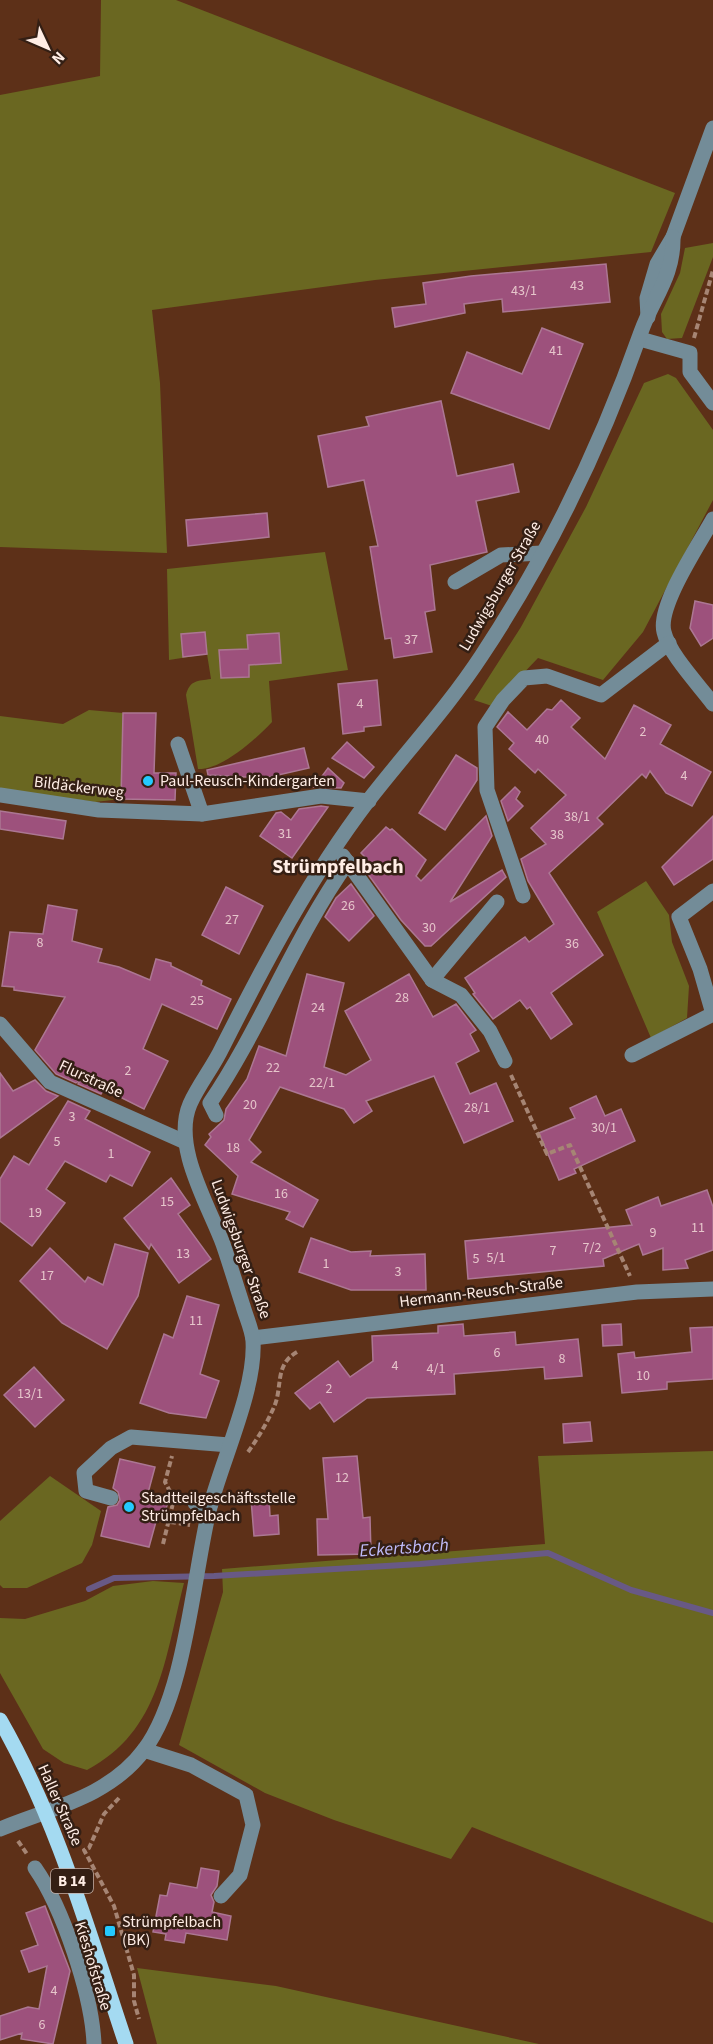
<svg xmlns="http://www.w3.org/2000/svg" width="713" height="2044" viewBox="0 0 713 2044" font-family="'Source Sans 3',sans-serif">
<rect width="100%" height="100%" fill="#5d3018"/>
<g fill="#6a6721">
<polygon points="101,0 176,0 675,193 651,252 375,280 152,310 160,383 167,553 0,547 0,95 100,76"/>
<polygon points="713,243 713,257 682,338 667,339 662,332 661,314 680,273 685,248"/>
<polygon points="668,374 676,378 713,430 713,500 643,632 603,680 538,658 492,706 474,700 521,627 586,507 644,383"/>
<path d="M325,552L348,670L269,681L272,722C256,739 222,770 198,769L186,695C190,680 197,681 211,679L207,654L169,660L167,569Z"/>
<polygon points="89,710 123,713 121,799 95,802 0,790 0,716 63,724"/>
<polygon points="646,881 669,915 672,942 689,986 687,1018 651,1038 597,912"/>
<polygon points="713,1451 713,1923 472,1827 451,1859 334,1820 265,1793 179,1745 223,1592 222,1569 545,1544 538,1456"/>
<polygon points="50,1476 101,1511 92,1545 82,1563 27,1588 3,1588 0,1585 0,1521"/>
<path d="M153,1581L184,1583C165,1656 161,1731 87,1770L64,1763L43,1749L0,1673V1618L25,1619L85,1601L113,1586Z"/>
<polygon points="137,1968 276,1986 539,2044 157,2044"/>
</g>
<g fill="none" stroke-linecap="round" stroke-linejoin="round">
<polyline stroke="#685985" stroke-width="6" points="89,1589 114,1578 214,1576 420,1564 548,1553 631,1590 713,1613"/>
</g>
<g fill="#9d517c" stroke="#ac7793" stroke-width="1.5">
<polygon points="606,264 610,302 503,312 502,299 464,304 465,313 395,327 392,308 426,304 423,283 471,276"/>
<polygon points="542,328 583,344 549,429 451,393 467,352 522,374"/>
<polygon points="441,401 457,476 513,464 519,492 476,501 487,552 430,565 435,610 425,612 432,652 394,658 391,638 385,639 370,547 378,546 364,480 328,487 318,436 369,426 366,417"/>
<polygon points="267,513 269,537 188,546 186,520"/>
<polygon points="695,601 713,605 713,638 701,646 690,628"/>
<polygon points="205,632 207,654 183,657 181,634"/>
<polygon points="279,633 281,663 249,665 249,677 221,678 219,650 248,649 247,635"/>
<polygon points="377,680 381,725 364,727 364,731 343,734 338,684"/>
<polygon points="561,700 580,718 571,727 605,759 634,705 671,725 660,744 711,772 692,806 666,793 650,771 646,778 642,774 597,818 603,824 549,873 603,955 551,993 572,1024 551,1039 530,1007 527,1009 520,1000 493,1019 473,994 475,993 465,978 525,937 529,942 554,924 528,881 521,859 546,844 531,828 566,795 538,769 535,773 509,749 514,743 497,727 508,712 527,730 547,709 552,710"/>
<polygon points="123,713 156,713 154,773 176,773 175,800 121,799"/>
<polygon points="347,742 374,767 364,778 332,758"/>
<polygon points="304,748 309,768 265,778 208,775 207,770"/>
<polygon points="456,755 477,768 477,780 445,830 419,813"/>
<polygon points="328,768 344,783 341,788 314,787"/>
<polygon points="515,787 520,792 516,799 523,806 508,821 501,801"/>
<polygon points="321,806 328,807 292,858 260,836 276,813 281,812 291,820 299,809"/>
<polygon points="0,811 66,821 63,839 0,829"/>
<polygon points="486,816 492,836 450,902 502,870 506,877 431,946 425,946 401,920 365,870 368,866 362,860 365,857 361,853 386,827 390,830 392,829 426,860 416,876 421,881"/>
<polygon points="713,816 713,859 674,885 662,867"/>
<polygon points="351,884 374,916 349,941 325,917 336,898"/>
<polygon points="226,887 263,906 239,954 202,935"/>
<polygon points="48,905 77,910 72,941 102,949 98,962 119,967 150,980 156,959 171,963 171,966 202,981 201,985 231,999 217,1029 162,1004 143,1049 168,1061 144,1109 104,1089 101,1094 78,1084 81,1079 76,1083 56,1074 35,1050 65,997 14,990 14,987 2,986 10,932 43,934"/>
<polygon points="307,974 344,983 324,1067 346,1075 371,1060 345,1011 409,974 433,1017 456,1004 476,1030 470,1034 479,1051 456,1063 470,1094 496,1083 513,1121 464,1143 434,1076 366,1101 372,1111 354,1123 344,1109 280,1087 249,1140 261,1152 251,1162 318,1200 303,1227 286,1219 290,1212 232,1194 238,1176 205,1145 211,1137 209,1134 224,1120 226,1109 247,1079 259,1046 286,1056"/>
<polygon points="0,1073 13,1091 35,1080 46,1091 58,1096 0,1138"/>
<polygon points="596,1096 605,1116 621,1109 635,1141 574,1169 576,1173 559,1180 539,1133 575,1118 570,1108"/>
<polygon points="68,1101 90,1111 85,1119 150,1152 132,1186 110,1175 106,1182 65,1161 46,1189 65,1203 32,1246 0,1221 0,1179 14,1156 29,1165"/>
<polygon points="171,1178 190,1205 178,1214 211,1259 179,1283 151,1244 149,1249 124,1218"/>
<polygon points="707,1190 713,1207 713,1250 685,1260 688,1268 663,1270 663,1248 643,1255 639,1244 603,1259 604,1266 468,1279 465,1241 632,1225 626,1210 658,1197 661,1206"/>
<polygon points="311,1238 351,1252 371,1251 370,1256 425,1254 426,1290 351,1290 299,1272"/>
<polygon points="115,1244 148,1253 138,1296 107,1349 62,1323 20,1281 50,1248 85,1282 88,1277 103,1285"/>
<polygon points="187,1296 219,1305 200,1374 219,1381 206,1418 169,1413 140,1403 164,1334 173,1338"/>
<polygon points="463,1324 464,1336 515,1332 516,1345 578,1339 582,1376 545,1379 544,1367 454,1374 455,1394 367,1398 334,1422 320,1402 310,1409 295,1393 338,1361 350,1377 373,1361 372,1336 438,1333 438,1326"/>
<polygon points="621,1324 622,1345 603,1346 602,1325"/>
<polygon points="713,1327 713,1379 667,1382 667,1389 622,1393 618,1354 634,1352 635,1358 692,1352 690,1328"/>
<polygon points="34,1367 64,1400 35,1427 4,1395"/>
<polygon points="590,1422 592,1441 564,1443 563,1424"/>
<polygon points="357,1456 363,1518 370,1517 371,1554 318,1555 317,1519 328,1519 323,1458"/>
<polygon points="120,1459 155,1467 148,1493 169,1498 163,1520 157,1518 149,1547 101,1536 108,1507 117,1505 120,1500 118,1492 113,1488"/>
<polygon points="269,1497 270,1516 278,1515 279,1534 254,1536 251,1499"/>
<polygon points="201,1868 219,1871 217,1886 211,1895 214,1902 212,1912 231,1916 227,1940 186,1933 184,1943 165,1940 166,1934 153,1932 160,1895 167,1896 170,1883 197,1888"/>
<polygon points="45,1906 70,1971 53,2044 21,2039 22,2033 0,2040 0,2016 28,2007 39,2009 47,1966 29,1972 21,1951 38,1945 26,1913"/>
</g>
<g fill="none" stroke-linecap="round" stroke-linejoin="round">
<g stroke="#a68574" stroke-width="4" stroke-dasharray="6 3" stroke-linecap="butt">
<polyline points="694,338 713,270"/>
<polyline points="511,1075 547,1154 570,1145 630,1276"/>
<path d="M248,1452C258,1438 267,1423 274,1407C283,1387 274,1365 297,1352"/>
<polyline points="170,1522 190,1525"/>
<polyline points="163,1544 174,1499 165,1482 172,1456"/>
<polyline points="119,1798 104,1814 89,1848 84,1850 114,1906 134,1975 134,2001 139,2019"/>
<polyline points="18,1841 27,1854"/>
</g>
<g stroke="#738c98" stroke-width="15">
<polyline points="648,317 647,298 657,264 673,237 713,128"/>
<polyline points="640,339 690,353 690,372 713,403"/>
<path d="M713,519C700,543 657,606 664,632C669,654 699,685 713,704"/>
<polyline points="455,582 501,555 542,553"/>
<polyline points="178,744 202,814"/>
<polyline points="0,795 99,810 202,814 321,796 369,801"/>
<polyline points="343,856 432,980 461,995 490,1031 505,1061"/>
<polyline points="523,896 487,790 485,727 503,700 524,678 547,676 601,695 669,643"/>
<polyline points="432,980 497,902"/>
<polyline points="0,1024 50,1082 185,1142"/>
<polyline points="632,1055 713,1014 700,969 679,917 713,891"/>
<path d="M216,1115L210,1103C262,1026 294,938 348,862"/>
<polyline points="253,1338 637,1292 713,1289"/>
<polyline points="111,1498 86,1491 84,1473 111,1448 131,1437 229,1445"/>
<polyline points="195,1503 210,1506"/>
<polyline points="144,1750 191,1765 246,1795 253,1825 240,1875 221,1896"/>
<path d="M0,1829C51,1808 109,1797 144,1750C185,1696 193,1578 209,1511C221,1462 256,1390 253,1341C252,1329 246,1317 243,1306C236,1285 230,1264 223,1244C208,1204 172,1146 190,1104C199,1084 213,1067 222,1048C265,963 310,877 368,801C406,752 448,707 482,655C548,555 601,446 641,332C653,298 674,276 673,237"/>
<path d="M35,1868C63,1908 92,1995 94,2044"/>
</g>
<path stroke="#a4daf1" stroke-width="15" d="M0,1720C58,1821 89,1934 126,2044"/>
</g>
<g fill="#24c9fe" stroke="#341f14" stroke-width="2">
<circle cx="148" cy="781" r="6"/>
<circle cx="129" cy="1507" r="6"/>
<rect x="104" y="1925" width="12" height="12" rx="3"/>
</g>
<g text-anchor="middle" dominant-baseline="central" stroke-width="5" stroke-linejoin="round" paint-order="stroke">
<g font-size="14" fill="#e6c6cb">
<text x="577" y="286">43</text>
<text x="524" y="291">43/1</text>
<text x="556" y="351">41</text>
<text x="411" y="640">37</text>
<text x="360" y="704">4</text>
<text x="643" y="732">2</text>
<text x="542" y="740">40</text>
<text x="684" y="776">4</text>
<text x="577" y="817">38/1</text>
<text x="285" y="834">31</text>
<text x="557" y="835">38</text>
<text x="348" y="906">26</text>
<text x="232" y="920">27</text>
<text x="429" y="928">30</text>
<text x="40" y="943">8</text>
<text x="572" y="944">36</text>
<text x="402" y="998">28</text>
<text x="197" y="1001">25</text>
<text x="318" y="1008">24</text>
<text x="273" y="1068">22</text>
<text x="128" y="1071">2</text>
<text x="322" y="1083">22/1</text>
<text x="250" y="1105">20</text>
<text x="477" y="1108">28/1</text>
<text x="72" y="1117">3</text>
<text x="604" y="1128">30/1</text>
<text x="57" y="1142">5</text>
<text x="233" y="1148">18</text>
<text x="111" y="1154">1</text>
<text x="281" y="1194">16</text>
<text x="167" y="1202">15</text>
<text x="35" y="1213">19</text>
<text x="698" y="1228">11</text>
<text x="653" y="1233">9</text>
<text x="592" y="1248">7/2</text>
<text x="553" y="1251">7</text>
<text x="183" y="1254">13</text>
<text x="496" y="1258">5/1</text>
<text x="476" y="1259">5</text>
<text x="326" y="1264">1</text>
<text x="398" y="1272">3</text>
<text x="47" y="1276">17</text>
<text x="196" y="1321">11</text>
<text x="497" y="1353">6</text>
<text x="562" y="1359">8</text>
<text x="395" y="1366">4</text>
<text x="436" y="1369">4/1</text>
<text x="643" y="1376">10</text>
<text x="329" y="1389">2</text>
<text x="30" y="1394">13/1</text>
<text x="342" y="1478">12</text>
<text x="54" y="1991">4</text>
<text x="42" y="2025">6</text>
</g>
<rect fill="#341f14" stroke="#c2afa6" stroke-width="1.5" x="51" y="1869" width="42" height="24" rx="4.5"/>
<g font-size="15" font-weight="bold" fill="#ffede5">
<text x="72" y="1881">B 14</text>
</g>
<g font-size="16" fill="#ffede5" stroke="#341f14">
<text transform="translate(500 586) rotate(-60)">Ludwigsburger Straße</text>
<text transform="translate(79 787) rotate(7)">Bildäckerweg</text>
<text transform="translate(91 1079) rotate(25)">Flurstraße</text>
<text transform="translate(241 1249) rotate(70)">Ludwigsburger Straße</text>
<text transform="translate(481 1292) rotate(-7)">Hermann-Reusch-Straße</text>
<text transform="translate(60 1805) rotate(66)">Haller Straße</text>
<text transform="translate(93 1966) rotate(73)">Kieshofstraße</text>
</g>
<g font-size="16" fill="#ffede5" stroke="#341f14" text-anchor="start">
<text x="160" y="781">Paul-Reusch-Kindergarten</text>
<text x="141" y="1498">Stadtteilgeschäftsstelle<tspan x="141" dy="18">Strümpfelbach</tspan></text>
<text x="122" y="1922">Strümpfelbach<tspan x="122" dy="18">(BK)</tspan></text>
</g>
<g font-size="18" font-style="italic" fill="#c0bcfa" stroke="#341f14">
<text transform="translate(404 1548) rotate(-4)">Eckertsbach</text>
</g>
<g font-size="20" font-weight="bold" fill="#ffede5" stroke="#341f14">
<text x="338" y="867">Strümpfelbach</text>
</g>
</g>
<g transform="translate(48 48) rotate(134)" stroke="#341f14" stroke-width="4.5" paint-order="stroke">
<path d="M0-4.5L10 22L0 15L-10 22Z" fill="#ffede5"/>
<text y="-9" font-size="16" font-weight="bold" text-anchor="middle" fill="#ffede5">N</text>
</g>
</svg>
